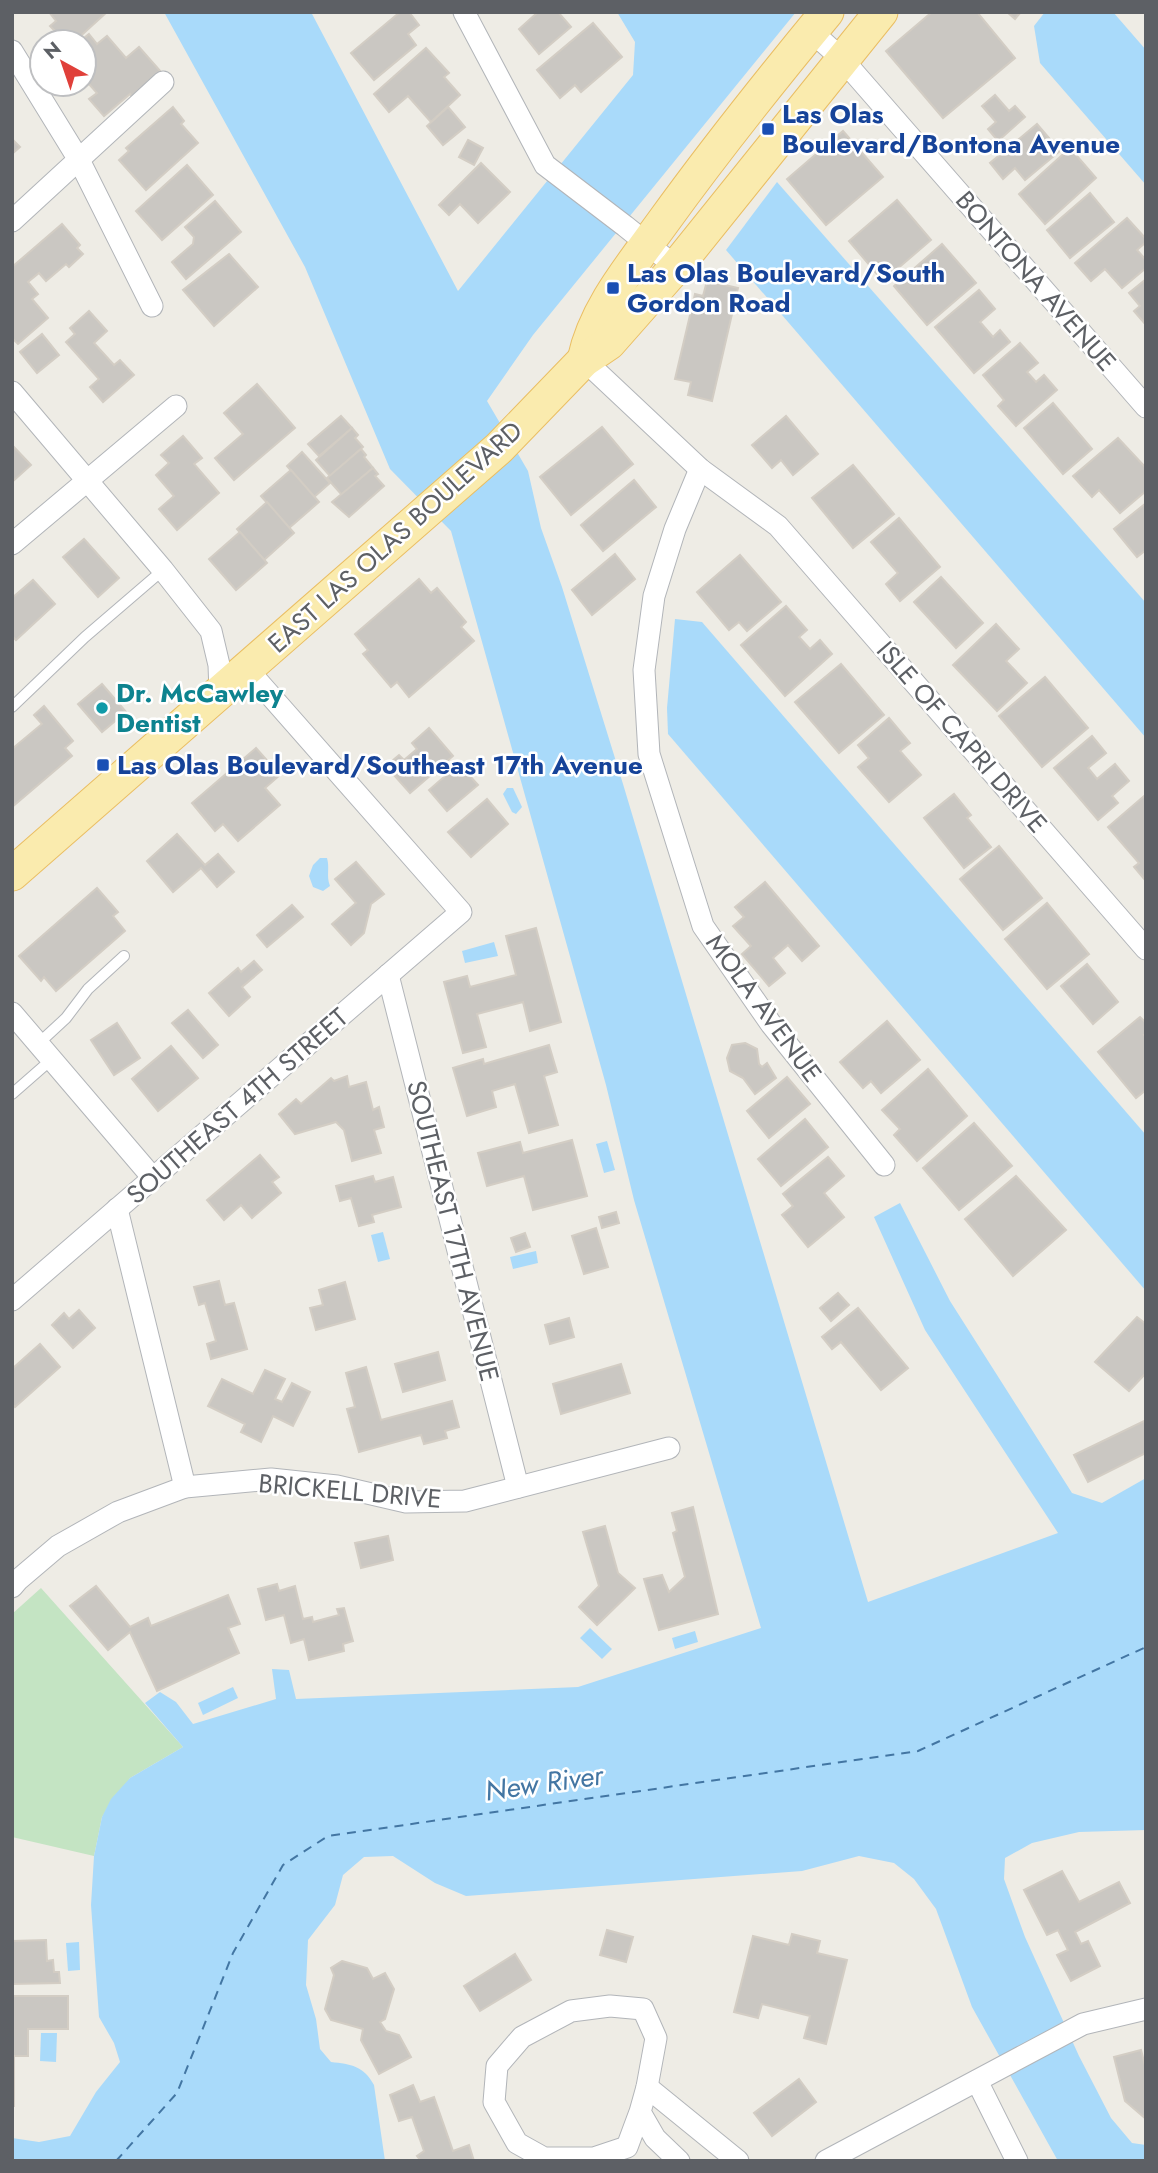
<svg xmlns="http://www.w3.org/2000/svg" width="1158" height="2173" viewBox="0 0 1158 2173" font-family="Jost,sans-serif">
<rect width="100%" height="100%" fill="#eeece5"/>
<polygon fill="#c4e4c3" points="41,1588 183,1747 130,1778 102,1817 94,1856 12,1837 12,1614"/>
<g fill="#a9dafa">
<path d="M164,12H311L458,291L633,75L635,42L617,12H796L533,335L487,401L528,471L541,528L562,587L623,784L868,1602L1058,1533L925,1330L874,1217L900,1203L950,1301L1072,1493L1102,1503L1146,1478V1830L1079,1832L1032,1843L1005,1858L1004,1879L1025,1937L1079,2056L1111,2118L1132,2143L1146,2145V2161H1058L972,2007L936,1909L914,1879L894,1863L859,1856L802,1871L466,1896L435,1883L393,1856L364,1857L343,1875L335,1905L308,1940L306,1985L316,2019L320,2049L331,2062C351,2064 364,2066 374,2085L385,2161H12V2138L39,2142L70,2136L96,2092L120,2062L114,2043L99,2017L91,1905L94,1856L102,1817L111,1799L130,1778L183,1747L145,1703L160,1692L176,1702L193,1724L276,1699L272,1669L289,1670L296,1699L578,1687L761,1628L634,1200L606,1085L451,531L390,469L305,267Z"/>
<polygon points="1045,12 1113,12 1146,50 1146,185 1040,63 1034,26"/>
<polygon points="777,182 1146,603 1146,738 726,250"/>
<polygon points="675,619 702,622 1146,1135 1146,1291 668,734 667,708"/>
<polygon points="507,788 513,788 522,807 516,814 512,812 503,794"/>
<path d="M320,858H327C330,868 326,876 330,886L323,891L313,887L309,876L313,865Z"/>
<polygon points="494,942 498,956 465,963 462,951"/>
<polygon points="607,1141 615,1170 604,1173 596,1144"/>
<polygon points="383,1232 390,1259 378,1262 371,1235"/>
<polygon points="536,1251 538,1263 513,1269 510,1257"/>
<polygon points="590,1628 612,1649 602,1659 580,1638"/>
<polygon points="695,1631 698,1642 675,1649 672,1638"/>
<polygon points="233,1687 238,1698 203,1715 198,1703"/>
<polygon points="79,1942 80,1970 68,1971 66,1943"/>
<polygon points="41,2033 57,2033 56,2062 40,2061"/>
</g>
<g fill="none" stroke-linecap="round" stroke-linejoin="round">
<polyline stroke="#4376a3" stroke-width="2" stroke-dasharray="9 7" stroke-linecap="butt" points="116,2161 177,2093 233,1953 283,1865 328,1836 918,1751 1146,1647"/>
</g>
<g fill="#cac7c2" stroke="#d3cdc4" stroke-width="2">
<polygon points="49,12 107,12 74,42 51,42 47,38 55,31 50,26 56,21"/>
<polygon points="400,12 409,12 419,25 408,34 416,45 374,80 351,53"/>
<polygon points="538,12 558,12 571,27 539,54 519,29"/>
<polygon points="932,12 977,12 1015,58 943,118 886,51"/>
<polygon points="1007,12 1021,12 1015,19"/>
<polygon points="593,23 622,57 581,92 575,85 560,98 537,70"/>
<polygon points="89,34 97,44 107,36 126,58 139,47 161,72 132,97 130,94 104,116 89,99 97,93 89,84 85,87 83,84 84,42 79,42"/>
<polygon points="426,48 449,73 444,77 460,95 431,122 408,96 389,112 374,94"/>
<polygon points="995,95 1009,111 1015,106 1025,117 998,141 988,129 996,122 982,106"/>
<polygon points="173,107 184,121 181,124 198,143 146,190 119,160 129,151 126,148"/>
<polygon points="448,107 465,127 443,145 427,126"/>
<polygon points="1037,124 1060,151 1025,180 1015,168 1003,179 990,163"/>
<polygon points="843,131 883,177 826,225 787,179"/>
<polygon points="12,139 20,147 12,154"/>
<polygon points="468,140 483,148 474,165 459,157"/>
<polygon points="1070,148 1096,178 1045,224 1019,194"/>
<polygon points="481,163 510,192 478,223 460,204 449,215 439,205"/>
<polygon points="187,165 213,195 162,240 136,211"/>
<polygon points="1090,193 1114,222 1070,258 1047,230"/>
<polygon points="897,200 931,240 883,281 849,241"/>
<polygon points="215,201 241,232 186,279 172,262 193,244 194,237 185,227"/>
<polygon points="1127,218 1146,239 1146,242 1137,250 1146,260 1146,268 1122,288 1105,269 1091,281 1075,263"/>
<polygon points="62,224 80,245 77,248 83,254 69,267 66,264 46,281 39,273 28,282 38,294 32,299 48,318 18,344 12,338 12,267"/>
<polygon points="942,244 976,283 927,325 894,286"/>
<polygon points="229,254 258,287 214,326 183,290"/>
<polygon points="1146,279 1146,325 1134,311 1140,306 1129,293"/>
<polygon points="707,281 738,288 712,401 688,395 691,382 675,379 695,294 703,296"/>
<polygon points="979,290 995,309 980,322 993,337 1000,330 1010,342 974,373 935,327"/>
<polygon points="89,311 107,331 94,343 114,365 120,360 134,375 103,402 90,387 99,379 66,342 75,334 70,328"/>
<polygon points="42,334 59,355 37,373 20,352"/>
<polygon points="1020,343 1038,363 1027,372 1036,382 1044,375 1057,390 1016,426 998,406 1004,400 983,375"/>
<polygon points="257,384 295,428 234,480 215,458 243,434 224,413"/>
<polygon points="1053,403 1092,449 1063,474 1024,428"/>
<polygon points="341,416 352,428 319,456 308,444"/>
<polygon points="786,416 818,454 793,475 781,460 772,468 752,445"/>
<polygon points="602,427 633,464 571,515 540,477"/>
<polygon points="352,428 358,435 355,438 363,447 330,476 316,460"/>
<polygon points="183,436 202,458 194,464 219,493 177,530 159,509 174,496 156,475 169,463 161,455"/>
<polygon points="1118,438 1146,468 1146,491 1120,513 1099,490 1092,497 1073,476"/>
<polygon points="12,445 31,465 12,482"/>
<polygon points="361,449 366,455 364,457 373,468 342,495 327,478"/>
<polygon points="302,452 330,483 314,497 287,466"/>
<polygon points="853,465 894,514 853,548 812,498"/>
<polygon points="373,468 378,474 375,476 384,486 349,517 332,502"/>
<polygon points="291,470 319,502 289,528 261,496"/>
<polygon points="634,480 656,507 603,551 581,525"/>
<polygon points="267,502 294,533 264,560 237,529"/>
<polygon points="1146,503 1146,550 1137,557 1114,529"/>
<polygon points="899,518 940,567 900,601 886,584 898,573 871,542"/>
<polygon points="240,532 267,563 236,590 209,559"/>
<polygon points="84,539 119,578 98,597 63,557"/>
<polygon points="615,554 635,579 592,615 572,590"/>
<polygon points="740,555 781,602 747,631 739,622 729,630 697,592"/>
<polygon points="941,577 983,623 956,648 914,602"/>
<polygon points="419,579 431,593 437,588 466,622 461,627 474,641 409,697 397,682 391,687 363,654 368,650 355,634"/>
<polygon points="33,580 55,604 16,640 12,636 12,598"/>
<polygon points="786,606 807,630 799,637 810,649 820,640 832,654 785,696 741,645"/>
<polygon points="996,624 1019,649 1006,661 1027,683 997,711 953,665"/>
<polygon points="841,664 884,715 839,753 795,702"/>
<polygon points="1045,677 1088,728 1042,767 999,716"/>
<polygon points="102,684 126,712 102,732 78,704"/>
<polygon points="44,706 73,741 65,748 72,756 12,807 12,749 42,724 34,715"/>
<polygon points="889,718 910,743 900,751 921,775 889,802 858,767 869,758 858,745"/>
<polygon points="429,728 453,756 410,793 386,766 399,755 404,760 417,749 412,743"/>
<polygon points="1092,736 1106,753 1088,768 1097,779 1115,764 1129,781 1112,796 1118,803 1098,820 1054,768"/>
<polygon points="256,748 280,775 265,788 280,805 238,841 223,824 215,831 192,803"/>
<polygon points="459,764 478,785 447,811 429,790"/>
<polygon points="954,794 971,815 967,818 991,847 964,868 924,818"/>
<polygon points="1144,796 1146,798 1145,880 1134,867 1139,863 1108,827"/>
<polygon points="487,799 508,824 471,857 448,832"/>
<polygon points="177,834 205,865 218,854 234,872 217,887 201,868 173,892 147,861"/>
<polygon points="999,846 1042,898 1003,930 960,879"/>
<polygon points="356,862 384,894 371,904 364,933 351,945 332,924 356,903 335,879"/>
<polygon points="765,882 819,946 802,961 788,945 773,958 785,973 769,986 742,954 751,946 733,926 744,917 735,907"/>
<polygon points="97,888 118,912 113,916 125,931 56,991 44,977 41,981 19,956"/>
<polygon points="1047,903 1089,954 1047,989 1005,939"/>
<polygon points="292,905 303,917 267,947 257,935"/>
<polygon points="536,928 561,1022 530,1031 523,1002 477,1014 486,1047 463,1053 444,982 467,976 470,987 516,975 506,936"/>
<polygon points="254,961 262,970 242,987 250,997 229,1016 209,993 238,968 241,972"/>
<polygon points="1087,964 1118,1002 1093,1024 1061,986"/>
<polygon points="188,1010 218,1045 203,1058 172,1023"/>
<polygon points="1140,1017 1146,1023 1146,1034 1144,1035 1146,1038 1146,1090 1136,1098 1098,1052"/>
<polygon points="887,1021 920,1060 881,1093 871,1081 863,1088 840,1062"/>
<polygon points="117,1023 140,1058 114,1075 91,1040"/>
<polygon points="745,1043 757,1049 759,1064 762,1067 767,1063 776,1078 755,1094 743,1078 730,1071 727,1058 732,1045"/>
<polygon points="549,1045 557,1072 544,1076 558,1125 529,1133 515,1084 492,1091 496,1107 467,1116 453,1068 483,1059 484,1064"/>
<polygon points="171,1046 198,1078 158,1111 132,1079"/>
<polygon points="928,1069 967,1116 917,1161 894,1135 900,1129 882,1110"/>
<polygon points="347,1076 349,1087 366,1082 373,1110 379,1107 384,1127 374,1130 381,1153 352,1161 344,1130 336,1122 295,1134 279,1114 296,1099 301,1104 331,1078 334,1081"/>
<polygon points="787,1077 810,1104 769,1138 747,1111"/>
<polygon points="805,1119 828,1147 781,1186 758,1159"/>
<polygon points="974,1123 1012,1166 959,1210 923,1168"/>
<polygon points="572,1140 587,1196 533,1210 524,1176 487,1186 478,1153 520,1142 523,1153"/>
<polygon points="260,1155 279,1177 272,1182 281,1193 252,1218 241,1205 224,1220 207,1200"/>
<polygon points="828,1157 844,1176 824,1193 844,1217 808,1247 782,1215 793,1206 783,1194"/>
<polygon points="373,1176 375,1182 393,1177 401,1207 372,1215 374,1222 359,1226 351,1198 340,1201 336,1186"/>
<polygon points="1016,1176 1066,1230 1013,1276 965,1219"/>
<polygon points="616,1212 619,1223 602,1228 599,1217"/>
<polygon points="596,1228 608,1267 584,1274 572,1236"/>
<polygon points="525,1233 530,1247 516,1252 511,1238"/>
<polygon points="219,1281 225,1305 234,1303 247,1349 211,1359 207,1344 216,1341 205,1303 199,1305 194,1287"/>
<polygon points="345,1282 355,1319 316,1330 310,1308 323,1305 319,1290"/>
<polygon points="838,1293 849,1305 831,1321 820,1308"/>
<polygon points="858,1308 908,1368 881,1390 841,1342 832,1349 822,1337"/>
<polygon points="79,1310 95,1328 73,1348 52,1325 64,1313 69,1319"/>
<polygon points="1137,1317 1146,1324 1146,1373 1129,1391 1095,1362"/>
<polygon points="569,1318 574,1337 550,1344 545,1325"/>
<polygon points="40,1344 60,1367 15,1407 12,1403 12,1369"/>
<polygon points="438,1352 445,1380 403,1392 395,1364"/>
<polygon points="621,1364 630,1393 561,1414 553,1384"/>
<polygon points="366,1367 381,1420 452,1401 459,1427 445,1431 447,1438 424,1444 421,1435 359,1452 347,1409 355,1407 346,1373"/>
<polygon points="265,1370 285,1379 275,1399 282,1402 292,1383 310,1392 293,1426 273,1416 261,1442 241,1432 245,1424 208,1406 222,1379 253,1394"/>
<polygon points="1146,1420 1146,1453 1088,1482 1074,1455"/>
<polygon points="693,1507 718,1614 659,1630 644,1579 662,1575 669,1592 685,1577 673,1533 677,1531 672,1513"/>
<polygon points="605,1526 618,1573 635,1588 597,1625 579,1607 599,1586 583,1532"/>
<polygon points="388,1536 393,1560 361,1568 355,1543"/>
<polygon points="277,1584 279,1591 295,1586 303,1619 312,1617 313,1622 339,1615 337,1609 344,1608 353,1641 343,1644 344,1651 309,1660 304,1639 291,1643 284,1615 266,1620 258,1589"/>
<polygon points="96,1586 130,1627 148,1618 151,1626 228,1595 240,1624 228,1628 239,1653 157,1691 130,1632 108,1650 70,1606"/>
<polygon points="1062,1871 1079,1902 1119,1882 1130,1903 1075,1932 1081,1944 1088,1941 1100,1966 1071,1981 1057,1955 1068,1950 1058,1930 1047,1935 1024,1890"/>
<polygon points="607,1930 633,1937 626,1962 600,1955"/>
<polygon points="792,1934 820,1941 817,1953 847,1960 826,2044 804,2038 810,2016 762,2004 758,2018 734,2012 753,1936 789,1945"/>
<polygon points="46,1940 47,1961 53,1960 54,1972 59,1972 60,1983 12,1984 12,1941"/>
<polygon points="515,1954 531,1980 480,2011 464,1986"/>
<polygon points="342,1961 367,1968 373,1979 385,1973 394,1989 385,2019 380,2022 386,2031 399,2035 411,2057 379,2074 361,2040 363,2029 331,2020 325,2009 334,1975 331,1968"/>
<polygon points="12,1996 68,1996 68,2029 28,2029 28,2056 14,2056 14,2107"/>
<polygon points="1141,2050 1146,2069 1146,2119 1125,2101 1114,2057"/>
<polygon points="799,2079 816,2102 772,2136 754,2113"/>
<polygon points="413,2085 420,2102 434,2097 453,2151 469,2145 474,2161 421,2161 417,2156 424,2151 412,2117 399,2121 390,2095"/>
</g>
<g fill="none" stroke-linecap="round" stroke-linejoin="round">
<defs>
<g id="lane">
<polyline points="12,707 85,637 163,570"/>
<polyline points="39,1043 66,1018 88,989 124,956"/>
<polyline points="12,1094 52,1059"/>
</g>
<g id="street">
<polyline points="464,12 545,165 625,226 676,267"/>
<polyline points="811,31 843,60 1146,407"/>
<polyline points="12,51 79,160 152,306"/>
<polyline points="12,221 163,82"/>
<polyline points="584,360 700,469 778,526 1146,949"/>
<polyline points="12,392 163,570 211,631 219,665 220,692"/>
<polyline points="700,469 675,529 654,596 644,670 649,754 703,926 771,1024 884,1165"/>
<polyline points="12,544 176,406"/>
<polyline points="388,975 518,1487"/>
<polyline points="12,1013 153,1178"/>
<polyline points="117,1209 185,1487"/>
<polyline points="12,1300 461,912 247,669"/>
<polyline points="12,1587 18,1580 58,1546 118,1512 185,1487 271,1479 337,1486 406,1502 465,1501 669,1448"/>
<polyline points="977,2081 1017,2161"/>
<polyline points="647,2087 738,2161"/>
<polyline points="640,2112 627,2147 594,2158 544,2158 517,2143 494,2102 497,2066 522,2037 571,2011 610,2006 643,2009 656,2038 647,2087 640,2112 655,2138 679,2161"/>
<polyline points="826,2161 1083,2024 1146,2009"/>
</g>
<g id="primary">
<path d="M584,360C595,308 632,265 663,222C715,150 770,81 827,12"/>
<polyline points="12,874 499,448 584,360 609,343 676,267 881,12"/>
</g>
</defs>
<use href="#lane" stroke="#b2b5b9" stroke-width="12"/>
<use href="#street" stroke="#b2b5b9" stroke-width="23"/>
<use href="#primary" stroke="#eabe63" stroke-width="35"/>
<use href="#lane" stroke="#fff" stroke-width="10"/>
<use href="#street" stroke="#fff" stroke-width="21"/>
<use href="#primary" stroke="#faebae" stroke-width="33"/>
</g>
<g fill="#1a4fb4" stroke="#fff" stroke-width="2.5">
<rect x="761" y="122" width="14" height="14" rx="3.5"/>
<rect x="606" y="281" width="14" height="14" rx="3.5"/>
<rect x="96" y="758" width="14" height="14" rx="3.5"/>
</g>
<circle fill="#0f9aa8" stroke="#fff" stroke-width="2.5" cx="102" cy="708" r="7"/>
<g text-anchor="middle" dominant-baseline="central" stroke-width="5" stroke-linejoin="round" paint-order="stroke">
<g font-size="26" font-weight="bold" fill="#164399" stroke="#fff" text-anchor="start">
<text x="782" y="114">Las Olas<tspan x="782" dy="30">Boulevard/Bontona Avenue</tspan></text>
<text x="627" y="273">Las Olas Boulevard/South<tspan x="627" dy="30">Gordon Road</tspan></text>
<text x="117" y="765">Las Olas Boulevard/Southeast 17th Avenue</text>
</g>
<g font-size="26" fill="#5d6065" stroke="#fff">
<text transform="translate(1036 281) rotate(49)">BONTONA AVENUE</text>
<text transform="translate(395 537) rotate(-42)">EAST LAS OLAS BOULEVARD</text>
<text transform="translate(962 737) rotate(49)">ISLE OF CAPRI DRIVE</text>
<text transform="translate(764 1008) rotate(54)">MOLA AVENUE</text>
<text transform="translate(237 1106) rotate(-41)">SOUTHEAST 4TH STREET</text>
<text transform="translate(453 1231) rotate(76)">SOUTHEAST 17TH AVENUE</text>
<text transform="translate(350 1491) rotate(5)">BRICKELL DRIVE</text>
</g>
<g font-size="26" font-weight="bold" fill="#0d838f" stroke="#fff" text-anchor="start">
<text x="116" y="693">Dr. McCawley<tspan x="116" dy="30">Dentist</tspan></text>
</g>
<g font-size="28" font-style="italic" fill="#4376a3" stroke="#fff">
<text transform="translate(544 1783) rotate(-8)">New River</text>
</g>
</g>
<rect width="1158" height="2173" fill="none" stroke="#5d6065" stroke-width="28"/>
<g transform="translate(63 63) rotate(320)"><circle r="33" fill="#ffffff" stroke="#bebfc1" stroke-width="2"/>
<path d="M0-5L12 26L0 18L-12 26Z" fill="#e0403a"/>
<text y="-10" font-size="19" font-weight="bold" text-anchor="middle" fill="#5d6065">N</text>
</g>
</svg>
